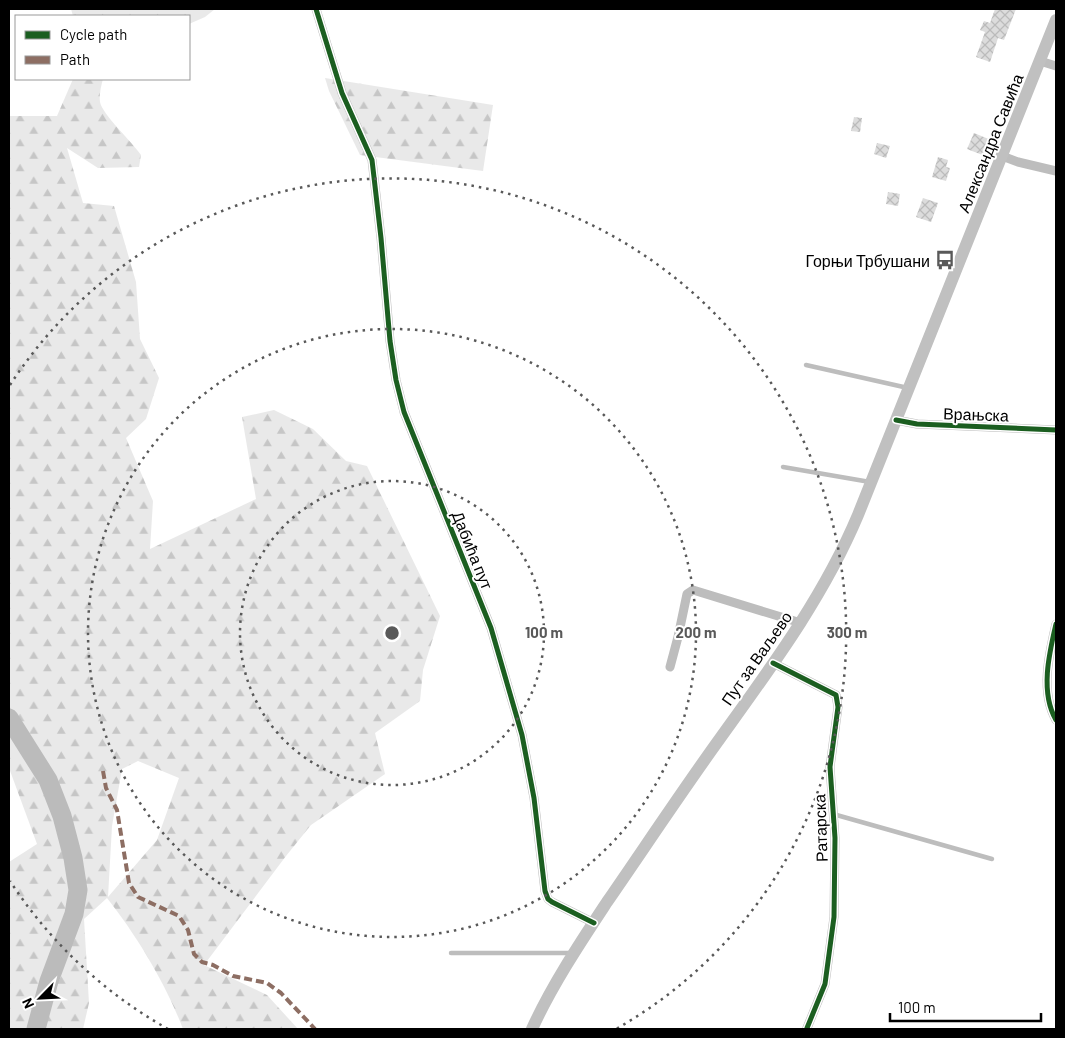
<svg xmlns="http://www.w3.org/2000/svg" width="1065" height="1038" viewBox="0 0 1065 1038" font-family="Barlow,sans-serif">
<defs>
<pattern id="forest-firs" width="22" height="20" patternUnits="userSpaceOnUse" patternTransform="scale(1.25)"><rect width="22" height="20" fill="#e9e9e9"/><path d="M5 1l3.5 6h-7zM16 11l3.5 6h-7z" fill="#c6c6c6"/></pattern>
<pattern id="building-cross-hatch" width="8" height="8" patternUnits="userSpaceOnUse" patternTransform="scale(1.25)"><rect width="8" height="8" fill="#dcdcdc"/><path d="M0 0l8 8M0 8l8-8" fill="none" stroke="#bbb"/></pattern>
</defs>
<rect width="100%" height="100%" fill="#fff"/>
<g fill="url(#forest-firs)" fill-rule="evenodd">
<polygon points="71,9 215,9 205,17 189,24 189,16 73,16"/>
<polygon points="325,78 493,105 483,171 360,155 329,91"/>
<path d="M73,79H103C101,86 99,95 100,102C102,114 133,143 141,155L139,167L98,168L67,148L83,203L114,206L136,282L140,339L159,378L146,419L126,438L153,501L150,549L256,499L242,417L274,410L313,429L346,461L367,466L440,616L423,670L420,701L375,733L385,774L311,825L286,856L204,965L267,995L298,1029H183C166,984 137,936 107,898L84,919L89,1003L83,1029H9V862L37,844L9,768V116H57ZM138,761L179,778L157,840L108,897L112,826L122,769Z"/>
</g>
<g fill="none" stroke-linecap="round" stroke-linejoin="round">
<polyline stroke="#bbb" stroke-width="19" points="9,718 48,780 62,816 73,858 78,890 74,914 49,981 36,1029"/>
</g>
<g fill="url(#building-cross-hatch)">
<polygon points="995,9 1016,9 1004,40 998,38 990,62 976,57 985,32 980,30 984,21 990,23"/>
<polygon points="854,117 862,118 860,132 851,131"/>
<polygon points="974,133 991,140 985,156 967,149"/>
<polygon points="877,143 890,146 886,158 874,154"/>
<polygon points="938,157 948,160 946,167 950,168 946,181 932,177"/>
<polygon points="888,192 900,194 898,206 886,204"/>
<polygon points="923,198 938,203 931,222 916,217"/>
</g>
<g fill="none" stroke-linecap="round" stroke-linejoin="round">
<g stroke="#bdbdbd" stroke-width="4.5">
<polyline points="806,365 908,388"/>
<polyline points="783,467 870,482"/>
<polyline points="833,814 992,859"/>
<polyline points="451,953 570,953"/>
</g>
<g stroke="#bdbdbd" stroke-width="9">
<polyline points="316,9 342,93 372,160 381,238 390,341 396,380 404,412 491,628 522,735 534,798 545,891 548,899 552,902 594,923"/>
<polyline points="1040,61 1056,66"/>
<polyline points="1002,156 1018,162 1056,171"/>
<polyline points="896,420 917,424 1056,430"/>
<path d="M1056,624C1049,654 1040,692 1056,720"/>
<polyline points="773,663 836,695 838,707 830,767 835,838 834,917 825,984 807,1028"/>
<polyline points="670,667 678,637 687,594 693,590 801,623"/>
</g>
<path stroke="#c0c0c0" stroke-width="12" d="M532,1029C552,985 580,943 607,902C645,847 682,791 721,737C772,666 824,596 858,515L1056,20"/>
<polyline stroke="#8d6e63" stroke-width="4" stroke-dasharray="8 4" stroke-linecap="butt" points="103,771 106,788 117,810 129,883 138,897 179,916 188,930 194,954 202,962 213,965 233,976 267,983 281,993 315,1029"/>
<defs>
<g id="cycleway">
<polyline points="316,9 342,93 372,160 381,238 390,341 396,380 404,412 491,628 522,735 534,798 545,891 548,899 552,902 594,923"/>
<polyline points="896,420 917,424 1056,430"/>
<path d="M1056,624C1049,654 1040,692 1056,720"/>
<polyline points="773,663 836,695 838,707 830,767 835,838 834,917 825,984 807,1028"/>
</g>
</defs>
<use href="#cycleway" stroke="#fff" stroke-width="8"/>
<use href="#cycleway" stroke="#1b5e20" stroke-width="5"/>
</g>
<g fill="none" stroke="#595959" stroke-width="2.5" stroke-dasharray="2.5 5">
<circle cx="392" cy="633" r="152"/>
<circle cx="392" cy="633" r="304"/>
<path d="M168 1029A455 455 0 0 1 10 881M10 385A455 455 0 1 1 616 1029"/>
</g>
<defs>
<symbol id="bus-bare" viewBox="-9 -9 18 18"><path d="M-5-6H5V4H4V6H2V4H-2V6H-4V4H-5ZM-3.5-4V0h7V-4ZM-3.5 1.2v1.5H-2V1.2ZM2 1.2v1.5H3.5V1.2Z" fill="#595959" stroke="#fff" stroke-width="2.5" paint-order="stroke"/></symbol>
</defs>
<g fill-rule="evenodd">
<use href="#bus-bare" x="931" y="246" width="28" height="28"/>
</g>
<g text-anchor="middle" dominant-baseline="central" stroke-width="4" stroke-linejoin="round" paint-order="stroke">
<g font-size="16" fill="#000" stroke="#fff">
<text transform="translate(990 143) rotate(-68)">Александра Савића</text>
<text transform="translate(976 414) rotate(2)">Врањска</text>
<text transform="translate(473 550) rotate(68)">Дабића пут</text>
<text transform="translate(756 658) rotate(-55)">Пут за Ваљево</text>
<text transform="translate(820 828) rotate(-92)">Ратарска</text>
</g>
<g font-size="16" fill="#000" stroke="#fff" text-anchor="end">
<text x="930" y="260">Горњи Трбушани</text>
</g>
</g>
<circle cx="392" cy="633" r="8" fill="#595959" stroke="#fff" stroke-width="2.5"/>
<g font-size="15" text-anchor="middle" font-weight="bold" fill="#595959" stroke="#fff" stroke-width="4" stroke-linejoin="round" paint-order="stroke">
<text x="544" y="638">100 m</text>
<text x="696" y="638">200 m</text>
<text x="847" y="638">300 m</text>
</g>
<rect width="1065" height="1038" fill="none" stroke="#000000" stroke-width="20"/>
<rect x="15" y="15" width="175" height="65" fill="#ffffff" stroke="#999999"/>
<rect x="25" y="31" width="25" height="8" fill="#1b5e20" stroke="#999999"/>
<text x="60" y="40" font-size="15" fill="#000000">Cycle path</text>
<rect x="25" y="56" width="25" height="8" fill="#8d6e63" stroke="#999999"/>
<text x="60" y="65" font-size="15" fill="#000000">Path</text>
<g transform="translate(40 998) rotate(246)" stroke="#ffffff" stroke-width="4" paint-order="stroke">
<path d="M0-4L9 19L0 12L-9 19Z" fill="#000000"/>
<text y="-8" font-size="14" font-weight="bold" text-anchor="middle" fill="#000000">N</text>
</g>
<path d="M890 1013v8h151v-8" fill="none" stroke="#000000" stroke-width="2.5"/>
<text x="898" y="1013" font-size="15" fill="#000000" stroke="#ffffff" stroke-width="4" paint-order="stroke">100 m</text>
</svg>
